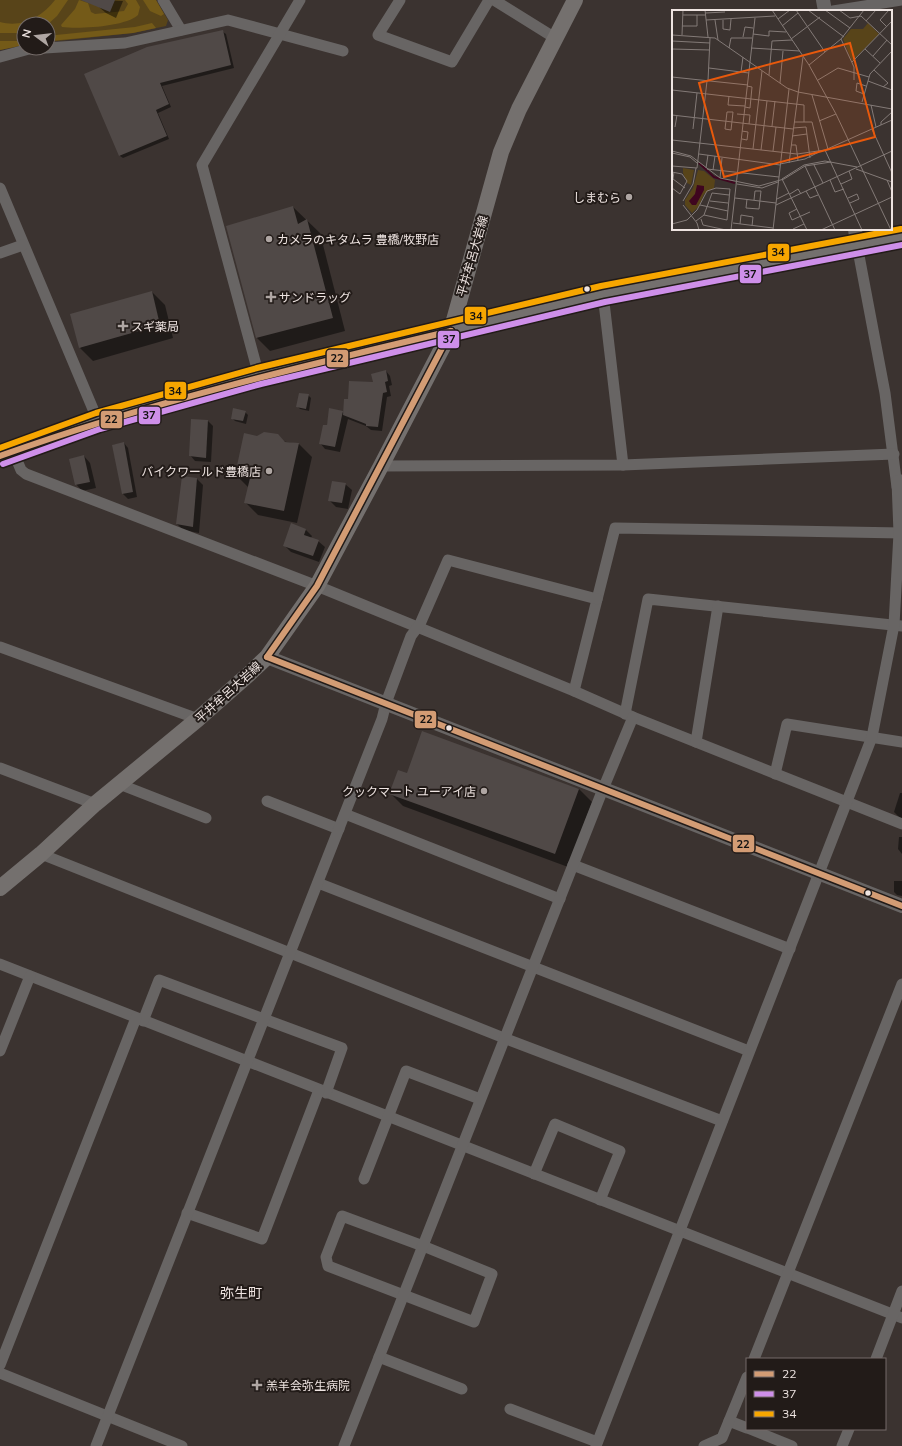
<svg xmlns="http://www.w3.org/2000/svg" width="902" height="1446" viewBox="0 0 902 1446" font-family="Mulish,'Noto Sans JP',sans-serif">
<rect width="100%" height="100%" fill="#3b3330"/>
<polygon fill="#584419" points="0,0 156,0 168,20 166,26 133,33 48,42 48,24 24,24 24,45 0,50"/>
<g fill="#745a18">
<path d="M55,0H68L57,16L48,24H24V33H0V22C22,28 42,17 55,0Z"/>
<path d="M79,0L88,3L91,12L95,14L124,11L128,4L125,0H136L140,7L138,15C125,27 79,29 62,27L61,25L75,9Z"/>
<polygon points="143,0 156,0 164,14 161,16 150,11"/>
<polygon points="152,23 156,28 133,33 50,41 49,37 56,35 135,27"/>
<polygon points="0,41 24,41 24,45 0,50"/>
</g>
<g fill="#0007">
<polygon points="102,0 123,1 116,18 106,13 99,7"/>
<polygon points="223,32 226,34 234,68 162,86 171,107 158,113 169,139 123,158 120,156 86,74"/>
<polygon points="293,207 320,233 345,331 270,351 257,338"/>
<polygon points="152,292 165,305 173,338 93,361 80,348"/>
<polygon points="386,371 390,376 392,385 389,386 391,396 387,397 382,431 371,430 366,426 348,419 340,452 325,449 320,443 327,427 330,409 345,413 349,400 374,383"/>
<polygon points="308,395 311,398 309,411 300,409 297,406"/>
<polygon points="245,412 248,415 246,424 235,421 232,418"/>
<polygon points="192,420 208,421 213,426 211,462 195,461 190,455"/>
<polygon points="257,437 299,444 312,457 297,523 258,515 245,502 249,488 236,475"/>
<polygon points="124,443 128,448 137,497 128,499 123,494 113,445"/>
<polygon points="84,456 90,463 96,488 82,491 76,484"/>
<polygon points="197,479 203,485 199,533 183,530 177,524"/>
<polygon points="345,484 352,490 348,509 336,507 329,500"/>
<polygon points="306,530 312,536 311,538 318,541 325,547 319,562 291,552 285,546"/>
<polygon points="407,774 579,789 592,802 568,867 403,806 390,793"/>
<polygon points="900,793 902,793 902,820 894,812"/>
<polygon points="899,837 902,837 902,854 898,849"/>
<polygon points="894,881 902,881 902,896 897,895 894,892"/>
</g>
<g fill="#504947">
<polygon points="81,0 115,0 110,12"/>
<polygon points="223,30 231,65 160,83 169,104 156,110 167,136 119,156 84,74 147,47"/>
<polygon points="293,206 298,224 307,219 333,318 256,338 226,226"/>
<polygon points="152,291 160,325 79,348 70,314"/>
<polygon points="386,370 388,381 385,382 387,392 383,393 378,427 366,426 366,424 361,422 343,415 344,399 348,399 349,381 373,382 371,374"/>
<polygon points="299,393 309,394 306,409 296,407"/>
<polygon points="233,408 246,411 243,421 231,419"/>
<polygon points="329,408 343,411 335,447 319,444 323,425 327,425"/>
<polygon points="191,419 208,420 206,458 189,456"/>
<polygon points="264,432 278,434 285,442 299,443 284,511 244,503 250,478 235,475 244,433 257,436"/>
<polygon points="124,442 133,492 122,494 112,445"/>
<polygon points="84,455 90,482 75,485 69,459"/>
<polygon points="182,476 197,478 193,527 176,524"/>
<polygon points="332,481 346,483 342,503 328,501"/>
<polygon points="291,523 306,529 304,535 319,540 313,556 283,546"/>
<polygon points="422,731 579,789 555,854 389,794 398,770 407,773"/>
</g>
<g fill="none" stroke-linecap="round" stroke-linejoin="round">
<g stroke="#686564" stroke-width="11">
<polyline points="163,0 181,30"/>
<polyline points="400,0 378,35 452,62 489,0"/>
<polyline points="494,0 555,38"/>
<polyline points="833,11 902,0"/>
<polyline points="0,57 29,49 125,43 228,20 343,51"/>
<polyline points="0,188 98,421"/>
<polyline points="857,245 885,393 897,487"/>
<polyline points="0,253 23,245"/>
<polyline points="603,294 623,465"/>
<polyline points="259,376 202,165 300,0"/>
<polyline points="13,451 21,470 26,474 317,586 574,691 633,717 902,824"/>
<polyline points="381,466 623,465 894,454"/>
<polyline points="0,647 198,719"/>
<polyline points="574,691 615,528 902,533"/>
<polyline points="625,714 648,599 902,626"/>
<polyline points="696,742 718,606"/>
<polyline points="0,768 95,804"/>
<polyline points="775,774 787,724 902,742"/>
<polyline points="119,784 206,818"/>
<polyline points="267,801 339,829"/>
<polyline points="345,814 560,899"/>
<polyline points="41,854 504,1038 722,1121"/>
<polyline points="573,865 790,949"/>
<polyline points="318,883 749,1051"/>
<polyline points="0,964 902,1318"/>
<polyline points="143,1021 159,980 342,1048 326,1093"/>
<polyline points="0,1051 30,976"/>
<polyline points="534,1174 555,1124 620,1151 600,1200"/>
<polyline points="364,1179 406,1071 480,1099"/>
<polyline points="187,1213 262,1239 319,1090"/>
<polygon points="342,1216 423,1246 492,1274 474,1322 328,1266 326,1257"/>
<polyline points="379,1357 462,1389"/>
<polyline points="754,1359 902,984"/>
<polyline points="876,1359 902,1291"/>
<polyline points="0,1365 136,1018"/>
<polyline points="0,1373 182,1446"/>
<polyline points="510,1409 597,1442"/>
<polyline points="729,1421 747,1428"/>
<polyline points="750,1429 792,1446"/>
<polyline points="96,1446 382,719 386,703 411,636 420,624 448,560 597,599"/>
<polyline points="344,1446 603,789 633,717"/>
<polyline points="596,1446 872,737 894,625 899,533 897,481 902,480"/>
<polyline points="704,1446 722,1438 747,1377"/>
<polyline points="842,1446 849,1429"/>
</g>
<g stroke="#686564" stroke-width="14">
<polyline points="823,0 825,11"/>
<polyline points="855,229 857,245"/>
<polyline points="267,657 902,906"/>
</g>
<g stroke="#74706e" stroke-width="16">
<polyline points="0,456 98,421 259,376 603,294 902,237"/>
<polyline points="0,888 41,854 95,804 198,719 249,674 267,657 317,586 381,466 451,331 501,152 519,109 575,0"/>
</g>
<defs>
<g id="bus-1">
<path d="M0,456C147,403 299,367 451,331"/>
<polyline points="267,657 902,906"/>
<polyline points="267,657 317,586 451,331"/>
</g>
<polyline id="bus-2" points="3,464 100,429 261,384 605,302 902,245"/>
<polyline id="bus-3" points="0,448 96,413 257,368 601,286 901,229"/>
</defs>
<use href="#bus-1" stroke="#221b18" stroke-width="9"/>
<use href="#bus-2" stroke="#221b18" stroke-width="9"/>
<use href="#bus-3" stroke="#221b18" stroke-width="9"/>
<use href="#bus-1" stroke="#d39c74" stroke-width="6"/>
<use href="#bus-2" stroke="#ce8fe9" stroke-width="6"/>
<use href="#bus-3" stroke="#f7a600" stroke-width="6"/>
</g>
<g fill="#afa6a3" stroke="#221b18" stroke-width="1.5">
<circle cx="629" cy="197" r="4"/>
<circle cx="269" cy="239" r="4"/>
<path d="M269 291h4v4h4v4h-4v4h-4v-4h-4v-4h4z"/>
<path d="M121 320h4v4h4v4h-4v4h-4v-4h-4v-4h4z"/>
<circle cx="269" cy="471" r="4"/>
<circle cx="484" cy="791" r="4"/>
<path d="M255 1379h4v4h4v4h-4v4h-4v-4h-4v-4h4z"/>
</g>
<g fill="#eee4e1" stroke="#221b18" stroke-width="1.5">
<circle cx="587" cy="289" r="3.5"/>
<circle cx="449" cy="728" r="3.5"/>
<circle cx="868" cy="893" r="3.5"/>
</g>
<g text-anchor="middle" dominant-baseline="central" stroke-width="4" stroke-linejoin="round" paint-order="stroke">
<g font-size="12" fill="#eee4e1" stroke="#221b18" text-anchor="start">
<text x="621" y="197" text-anchor="end">しまむら</text>
<text x="277" y="239">カメラのキタムラ 豊橋/牧野店</text>
<text x="279" y="297">サンドラッグ</text>
<text x="131" y="326">スギ薬局</text>
<text x="261" y="471" text-anchor="end">バイクワールド豊橋店</text>
<text x="476" y="791" text-anchor="end">クックマート ユーアイ店</text>
<text x="266" y="1385">羔羊会弥生病院</text>
</g>
<g font-size="12" fill="#eee4e1" stroke="#221b18">
<text transform="translate(472 256) rotate(-74)">平井牟呂大岩線</text>
<text transform="translate(228 692) rotate(-42)">平井牟呂大岩線</text>
</g>
<g font-size="14" fill="#eee4e1" stroke="#221b18">
<text x="241" y="1293">弥生町</text>
</g>
</g>
<g transform="translate(672 10)">
<rect width="220" height="220" fill="#3b3330"/>
<path d="M196,13L207,24L180,51L171,29L179,19H191ZM11,158L22,160L19,175L15,173L11,163ZM26,160L32,161L43,170L42,178L32,184L27,196L20,203L13,195V190L21,178Z" fill="#584419"/>
<path d="M25,175L32,176V180L24,195H20L17,191L23,184Z" fill="#3f061f"/>
<path fill="none" stroke="#3f061f" stroke-width="2" d="M27,153L42,167L63,173"/>
<path fill="none" stroke="#837a77" stroke-width="1" d="M33,0L36,27M100,0L137,55L164,104L219,220M124,0L153,42M136,0L172,27M153,0L178,18M167,0L178,8L189,6L220,35M33,3L53,2M11,5H33M106,9L118,0M34,10L103,6M43,10L46,30M51,10V19L58,20L59,9M194,11L204,0M10,16H25V5M110,16L126,3M215,17L208,10L217,0M81,24L97,26V21L114,22M0,25L43,28L115,78L126,82L220,99M10,25L11,0M71,27L73,17L81,18M119,29L148,7M169,29L182,57V70M0,31L38,33M57,38L59,28H80M79,38L128,41M0,39L38,40M193,39L208,53M201,46L215,30M180,52L220,11M137,55L169,29L192,0M37,58L77,63M202,60L216,73L211,77M69,62L71,47M97,65L100,31L120,30M0,67L76,75M146,70L166,58L197,67M36,71L38,28M196,71L220,80M108,73L111,41M0,80L132,95V112M192,84L184,81L185,73L194,76M140,85L156,139M57,86L56,95L73,96M190,92L198,64L220,41M199,95L204,117M73,97L78,98L80,77L75,76M55,102H61L59,120L53,119ZM65,104L78,105L77,114M0,105L121,119M147,111L164,104M122,112H140L147,141M209,115V112L220,102M100,116L103,91M3,117L5,105M121,118L134,117L138,148M21,119L25,83M200,119L220,163M120,126L135,124M70,129L75,130L76,122L70,121M0,130L125,144L153,140L190,220M119,135H124L126,150M81,139L90,61M89,140L95,91M153,140L220,110M0,141L19,146L48,168L87,176L112,169L133,156L159,152M101,141L104,117M0,143L18,147L25,153M27,144L108,155M117,153L131,47M108,154L133,149L147,142M142,155L151,173M0,156L25,158L35,71M133,156L163,220M34,158L36,145M35,159L107,167M184,159L220,172M41,160L43,146M0,162L10,164L15,171L8,184L0,178M2,162L1,169L13,178M48,168L50,148M110,169L132,155L153,151L185,157M110,169L135,220M158,170L163,182L172,179M215,170L220,182M65,174L90,178L106,172M169,174L180,169L177,161M134,181L138,188L146,185M118,184L126,179L129,184M63,188L104,193M176,188L185,184L187,189L178,193M75,189L74,198L87,199L89,181H83L82,190M105,189L117,183M11,191L21,174L24,158M38,191L56,193M11,195L25,213L27,220M28,195L56,201M104,195L220,141M125,199L117,203L120,210L138,202M29,209L31,215L54,220M24,211L32,205L40,183L57,185M61,213L101,218M0,214L15,210L25,200L35,181L44,178L58,179L55,210L32,205M68,214L69,205L81,207L80,216M121,219L132,214M59,220L83,8M101,220L117,79M149,220L220,187"/>
<path fill="#e8590c" fill-opacity="0.15" stroke="#e8590c" stroke-width="2" d="M178,33L203,127L52,167L27,73Z"/>
<rect width="220" height="220" fill="none" stroke="#eee4e1" stroke-width="2"/>
</g>
<g stroke="#221b18" stroke-width="1.5">
<rect x="767" y="243" width="23" height="19" rx="4" fill="#f7a600"/>
<rect x="739" y="264" width="23" height="20" rx="4" fill="#ce8fe9"/>
<rect x="464" y="306" width="23" height="19" rx="4" fill="#f7a600"/>
<rect x="437" y="330" width="23" height="19" rx="4" fill="#ce8fe9"/>
<rect x="326" y="349" width="23" height="19" rx="4" fill="#d39c74"/>
<rect x="164" y="381" width="23" height="19" rx="4" fill="#f7a600"/>
<rect x="138" y="406" width="23" height="19" rx="4" fill="#ce8fe9"/>
<rect x="100" y="410" width="23" height="19" rx="4" fill="#d39c74"/>
<rect x="414" y="710" width="23" height="19" rx="4" fill="#d39c74"/>
<rect x="732" y="834" width="23" height="19" rx="4" fill="#d39c74"/>
</g>
<g font-size="11" text-anchor="middle" font-weight="bold" fill="#111">
<text x="778" y="256">34</text>
<text x="750" y="278">37</text>
<text x="476" y="320">34</text>
<text x="449" y="343">37</text>
<text x="337" y="362">22</text>
<text x="175" y="395">34</text>
<text x="149" y="419">37</text>
<text x="111" y="423">22</text>
<text x="426" y="723">22</text>
<text x="743" y="848">22</text>
</g>
<rect x="746" y="1358" width="140" height="72" fill="#221b18" stroke="#746b68"/>
<rect x="754" y="1371" width="20" height="6" fill="#d39c74" stroke="#746b68"/>
<text x="782" y="1378" font-size="12" fill="#eee4e1">22</text>
<rect x="754" y="1391" width="20" height="6" fill="#ce8fe9" stroke="#746b68"/>
<text x="782" y="1398" font-size="12" fill="#eee4e1">37</text>
<rect x="754" y="1411" width="20" height="6" fill="#f7a600" stroke="#746b68"/>
<text x="782" y="1418" font-size="12" fill="#eee4e1">34</text>
<g transform="translate(36 36) rotate(285)"><circle r="19" fill="#221b18" stroke="#746b68"/>
<path d="M0-3L7 15L0 10L-7 15Z" fill="#afa6a3"/>
<text y="-6" font-size="11" font-weight="bold" text-anchor="middle" fill="#eee4e1">N</text>
</g>
</svg>
